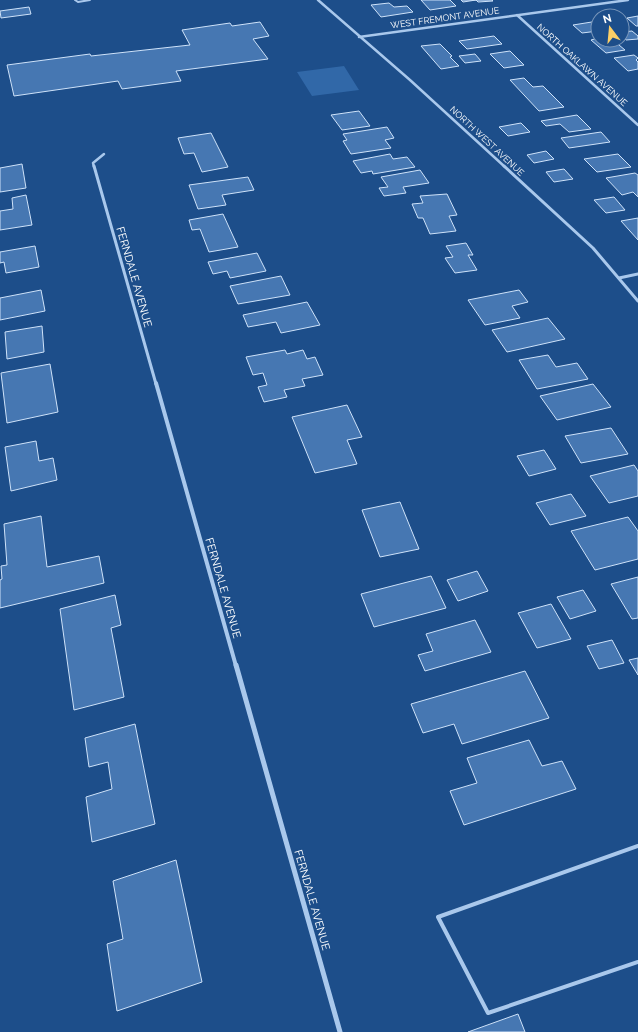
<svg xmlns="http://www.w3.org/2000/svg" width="638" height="1032" viewBox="0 0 638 1032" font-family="Raleway,sans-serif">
<rect width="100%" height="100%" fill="#1d4e8a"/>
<polygon fill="#3168a8" points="344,66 359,90 312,96 297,72"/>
<g fill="#4677b2" stroke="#cee2f9">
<polygon points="421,0 450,0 456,6 430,10"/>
<polygon points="461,0 492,0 493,1 478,2 476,0 463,2"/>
<polygon points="389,3 394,7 407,6 413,12 381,17 371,5"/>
<polygon points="29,7 31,14 1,18 0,11"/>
<polygon points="638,16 638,26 636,26 627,18"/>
<polygon points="598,21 598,31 582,33 573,25"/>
<polygon points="260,22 269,36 253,39 268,59 176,71 181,81 122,89 118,81 14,96 7,65 90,54 91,56 190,45 182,30 230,23 232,26"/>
<polygon points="632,31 638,36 638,39 626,40 622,36 622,32"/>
<polygon points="494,36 502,44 467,49 459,41"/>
<polygon points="598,38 598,40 613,40 625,50 606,53 591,40"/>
<polygon points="440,44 452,56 450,57 459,66 441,69 421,46"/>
<polygon points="510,51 524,65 504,68 490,54"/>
<polygon points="475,54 481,61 465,63 459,56"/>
<polygon points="634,55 638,58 636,60 638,62 638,69 628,71 614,58"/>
<polygon points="524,78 533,87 543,86 564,107 539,111 510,80"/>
<polygon points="359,111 370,126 342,130 331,115"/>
<polygon points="577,115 591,129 569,132 560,124 546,126 541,121"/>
<polygon points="521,123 530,132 508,136 499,127"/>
<polygon points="387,127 394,138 385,140 391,148 351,154 343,141 347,140 343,134"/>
<polygon points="601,132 610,142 569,148 561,138"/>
<polygon points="211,133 228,167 202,172 194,153 184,154 178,138"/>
<polygon points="546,151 554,159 534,163 527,155"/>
<polygon points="390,154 393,159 407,157 415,167 373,174 372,171 361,173 353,161"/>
<polygon points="618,154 631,167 597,172 584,159"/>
<polygon points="22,164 26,188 0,192 0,168"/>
<polygon points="564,169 573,179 554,182 546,172"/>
<polygon points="420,170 429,183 403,187 406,193 384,196 379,188 388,187 381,177"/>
<polygon points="635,173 638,175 638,197 633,192 622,195 606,178"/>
<polygon points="248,177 254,190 222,195 226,205 198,209 189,185"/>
<polygon points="447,194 457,215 449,216 456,231 430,234 423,218 418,218 412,204 423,203 420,196"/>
<polygon points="26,195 32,225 0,230 0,211 13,209 12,198"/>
<polygon points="614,197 625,210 606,213 594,200"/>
<polygon points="223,214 238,247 209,252 200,229 192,230 189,220"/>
<polygon points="638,218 638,240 621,221"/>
<polygon points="466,243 473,255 468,255 477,270 455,273 445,258 453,257 446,246"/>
<polygon points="35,246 39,267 6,273 4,262 0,263 0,252"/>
<polygon points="257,253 266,271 230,278 227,271 213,274 208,262"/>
<polygon points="281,276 290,295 238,304 230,286"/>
<polygon points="41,290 45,311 0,320 0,298"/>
<polygon points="519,290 528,302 512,306 520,318 485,325 468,300"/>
<polygon points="307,302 320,325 281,333 276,322 248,327 243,315"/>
<polygon points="548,318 565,339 507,352 492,330"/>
<polygon points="42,326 44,352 7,359 5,332"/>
<polygon points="285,350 287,354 303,350 307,359 315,357 323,375 302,379 305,386 284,390 287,397 264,402 258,387 267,385 263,373 253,375 246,357"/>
<polygon points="548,355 556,367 577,363 588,379 537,389 519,360"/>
<polygon points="50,364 58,412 7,423 1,373"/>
<polygon points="593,384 611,407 557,420 540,396"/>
<polygon points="347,405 362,437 347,440 357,464 315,473 292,417"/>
<polygon points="611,428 628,454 581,463 565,436"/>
<polygon points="36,441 39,461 53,458 57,480 11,491 5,447"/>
<polygon points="544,450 556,469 529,476 517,456"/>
<polygon points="634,465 638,471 638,496 609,503 590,476"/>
<polygon points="571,494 586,516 550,525 536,503"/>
<polygon points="400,502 419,549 380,557 362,510"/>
<polygon points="41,516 47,567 99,556 104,583 0,608 0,580 2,579 1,566 7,565 4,524"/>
<polygon points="628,517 638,531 638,559 595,570 571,531"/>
<polygon points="477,571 488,591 458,601 447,580"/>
<polygon points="431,576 446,608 374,627 361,594"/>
<polygon points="638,577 638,618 632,619 611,584"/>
<polygon points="583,590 596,611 570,619 557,597"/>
<polygon points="115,595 121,625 111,628 124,697 74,710 60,609"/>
<polygon points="551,604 571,639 537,648 518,613"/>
<polygon points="475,620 491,652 425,671 418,655 433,651 426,634"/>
<polygon points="612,640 624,663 599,669 587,646"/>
<polygon points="638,658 638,675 629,660"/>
<polygon points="525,671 549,718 462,744 454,724 423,733 411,704"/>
<polygon points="135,724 155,824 92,842 86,797 112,789 108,762 89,767 85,738"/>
<polygon points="529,740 542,766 562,761 576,789 464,825 450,791 477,783 467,758"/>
<polygon points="176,860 202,982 117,1011 107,944 123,939 113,881"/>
<polygon points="518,1014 525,1032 468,1032"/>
</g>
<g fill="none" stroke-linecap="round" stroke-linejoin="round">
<polyline stroke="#a9c8ec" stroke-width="2" points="75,0 78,2 90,0"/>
<polyline stroke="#a9c8ec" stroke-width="4" points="638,846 438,917 488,1013 638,962"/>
<g stroke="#a9c8ec" stroke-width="2.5">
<polyline points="318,0 410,80 505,167"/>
<polyline points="517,15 638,125"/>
<polyline points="359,37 628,0"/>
<polyline points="94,167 93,163 104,154"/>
</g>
<g stroke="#a9c8ec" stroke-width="3">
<polyline points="94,166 156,384"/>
<polyline points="504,166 593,248 638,301"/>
<polyline points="619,278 638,274"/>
</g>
<polyline stroke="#a9c8ec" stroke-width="4" points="156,383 236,666"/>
<polyline stroke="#a9c8ec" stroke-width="5" points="236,665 340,1032"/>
</g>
<g text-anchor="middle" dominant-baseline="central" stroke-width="3" stroke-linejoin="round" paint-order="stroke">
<g font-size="9" fill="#fff" stroke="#1d4e8a">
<text transform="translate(445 18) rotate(-8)">WEST FREMONT AVENUE</text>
<text transform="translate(582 65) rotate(42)">NORTH OAKLAWN AVENUE</text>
<text transform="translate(487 141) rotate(43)">NORTH WEST AVENUE</text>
</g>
<g font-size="11" fill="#fff" stroke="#1d4e8a">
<text transform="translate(134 277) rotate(74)">FERNDALE AVENUE</text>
<text transform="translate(223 588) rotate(74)">FERNDALE AVENUE</text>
<text transform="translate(312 900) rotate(74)">FERNDALE AVENUE</text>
</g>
</g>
<g transform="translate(610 28) rotate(344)"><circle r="19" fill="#1d4e8a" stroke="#7795b9"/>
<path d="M0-3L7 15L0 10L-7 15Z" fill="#fbcf67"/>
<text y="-6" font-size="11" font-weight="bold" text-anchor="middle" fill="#ffffff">N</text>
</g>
</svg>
